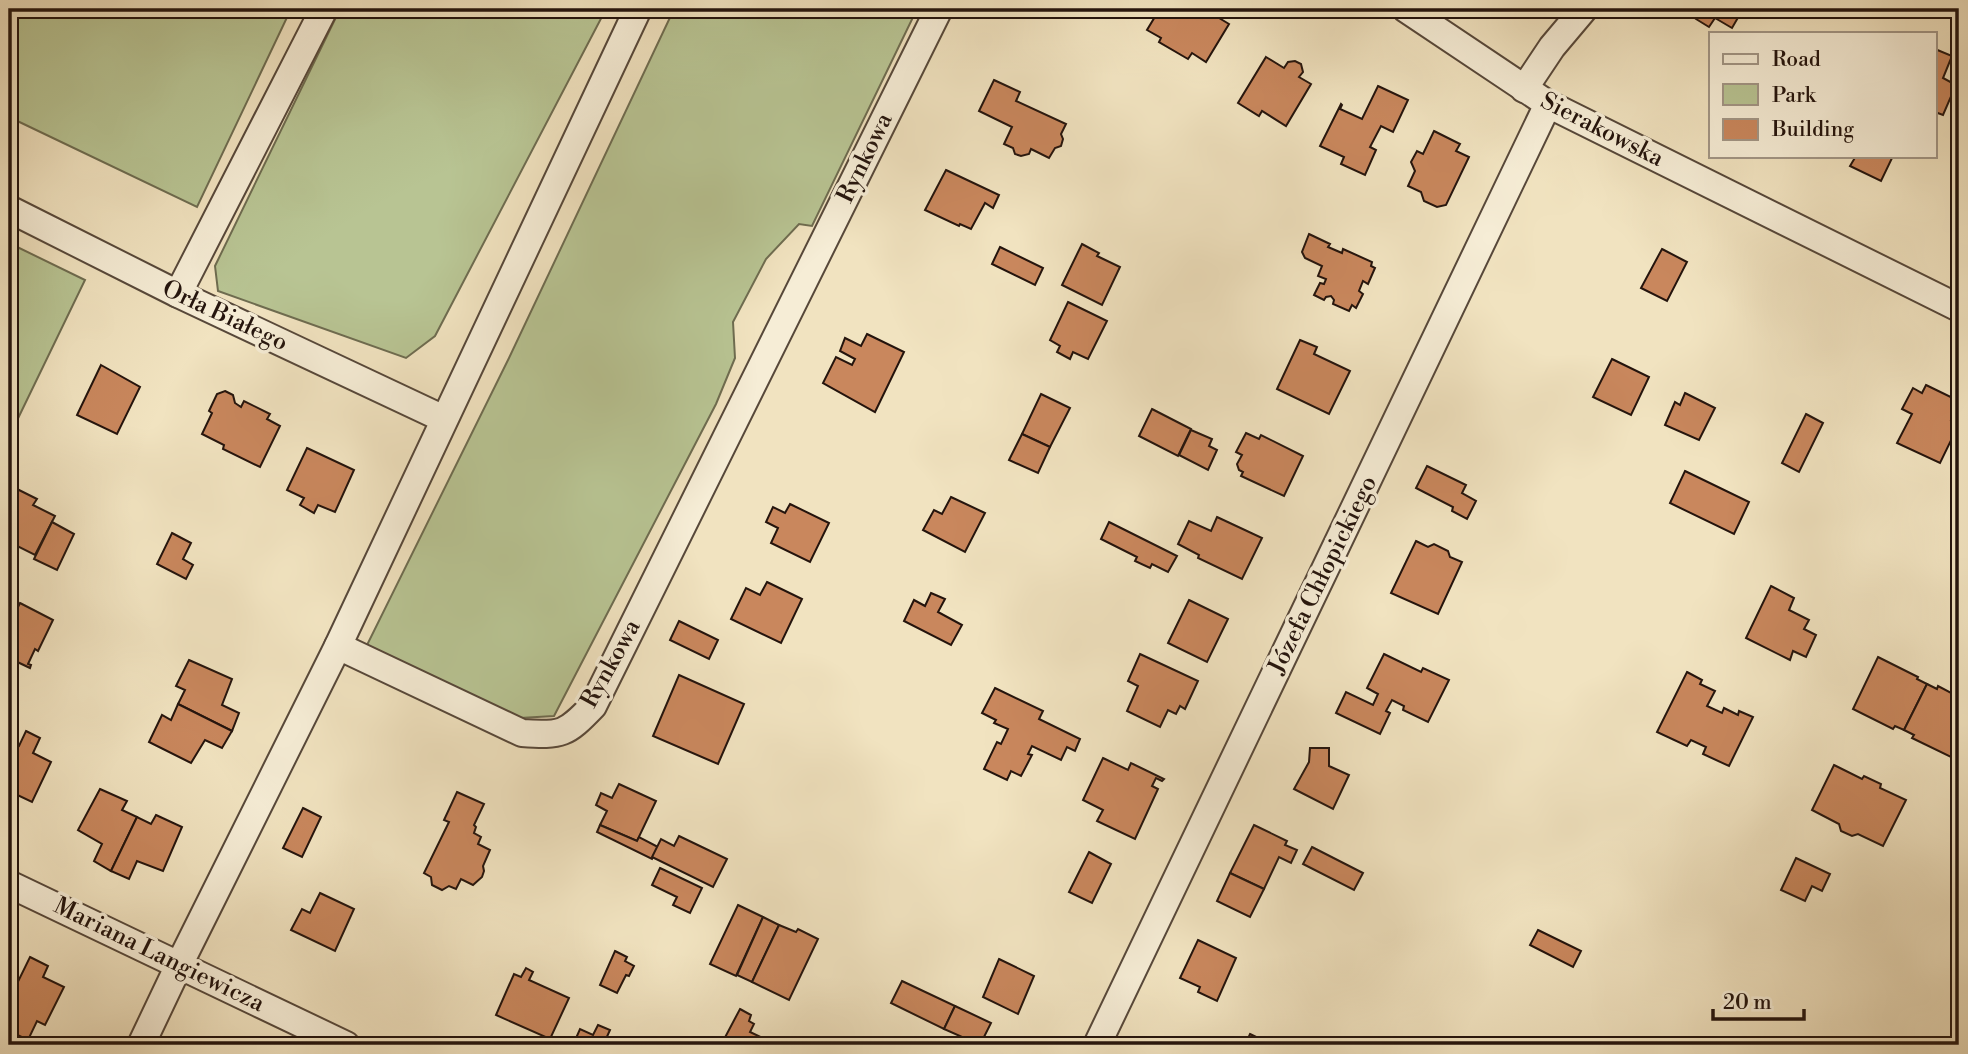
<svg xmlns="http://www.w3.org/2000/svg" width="1968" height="1054" viewBox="0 0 1968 1054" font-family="'Libre Bodoni',serif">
<rect width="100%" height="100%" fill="#f1e3c0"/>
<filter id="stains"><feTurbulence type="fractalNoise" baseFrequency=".00286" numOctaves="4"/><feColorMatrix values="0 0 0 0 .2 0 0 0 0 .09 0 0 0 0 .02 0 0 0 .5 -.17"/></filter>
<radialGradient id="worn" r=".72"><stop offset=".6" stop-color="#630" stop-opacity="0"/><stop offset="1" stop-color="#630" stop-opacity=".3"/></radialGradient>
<g fill="#b8c493" stroke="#6e6c50" stroke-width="2">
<polygon points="9,9 291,9 197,207 9,117"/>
<polygon points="340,9 606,9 435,336 406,358 218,291 215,266"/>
<polygon points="674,9 917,9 812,226 799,224 766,259 733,322 735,358 716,404 554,716 520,718 367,645 509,358"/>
<polygon points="9,243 85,280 9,437"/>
</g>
<g fill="#c9875d" stroke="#24140d" stroke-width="2">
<polygon points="1147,9 1198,9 1202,11 1204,9 1229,24 1206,62 1192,53 1188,59 1159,42 1161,38 1147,30 1156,15"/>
<polygon points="1699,9 1743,9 1732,28 1715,18 1709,27 1696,19 1701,10"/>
<polygon points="1935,49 1952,56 1943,78 1956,85 1943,115 1935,112"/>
<polygon points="1266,57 1284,68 1288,62 1295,61 1301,64 1303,72 1299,77 1311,84 1286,126 1262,111 1259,116 1238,103"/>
<polygon points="994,80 1020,92 1016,101 1066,124 1061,134 1063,139 1061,146 1055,148 1049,158 1031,149 1029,154 1021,156 1015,154 1013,148 1004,144 1012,127 979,111"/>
<polygon points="1378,86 1408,100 1393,132 1381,126 1370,147 1376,150 1365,175 1341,164 1344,157 1320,146 1341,104 1342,105 1340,109 1362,119"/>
<polygon points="1434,131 1460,144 1456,151 1469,157 1446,205 1437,207 1424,201 1421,192 1408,186 1415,171 1411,162 1417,151 1423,154"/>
<polygon points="1856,156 1893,156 1881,181 1850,166"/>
<polygon points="946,170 999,195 993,208 985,203 971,229 960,224 959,226 925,210"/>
<polygon points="1309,234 1330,244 1328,247 1342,253 1343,249 1372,262 1371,266 1375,268 1368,284 1363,281 1359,291 1363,294 1356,308 1352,305 1349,311 1333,304 1334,300 1331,296 1326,297 1324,300 1314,295 1320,283 1324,284 1326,279 1318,276 1322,266 1305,258 1302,252"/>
<polygon points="1082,244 1099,253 1097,256 1120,267 1102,305 1062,285"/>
<polygon points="1000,247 1043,268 1035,285 992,264"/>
<polygon points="1662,249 1687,262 1667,301 1641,288"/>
<polygon points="1068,302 1107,321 1088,359 1073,352 1070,359 1057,352 1060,346 1050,340"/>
<polygon points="867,334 904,352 875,412 823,383 836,357 852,365 855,359 840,351 845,338 861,346"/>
<polygon points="1300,340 1317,347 1314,354 1350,371 1329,414 1277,389"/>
<polygon points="1612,359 1649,377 1631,415 1593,397"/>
<polygon points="101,365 140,387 117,434 77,415"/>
<polygon points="1926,385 1959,401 1951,420 1959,424 1940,463 1897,443 1912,414 1902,409 1913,388 1922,393"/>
<polygon points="225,391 233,395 235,403 241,407 244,401 270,414 267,419 280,426 260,467 223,449 224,445 202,434 212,413 209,411 217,394"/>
<polygon points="1685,393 1715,408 1699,440 1665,425 1675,402 1680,405"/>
<polygon points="1041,394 1070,408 1050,447 1022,434"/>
<polygon points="1152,409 1191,429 1178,456 1139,436"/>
<polygon points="1806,414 1823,423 1799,472 1782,463"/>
<polygon points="1191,430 1212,439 1209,446 1217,450 1208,470 1179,455"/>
<polygon points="1246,433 1259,439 1261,435 1303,456 1284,496 1241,476 1243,472 1239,470 1237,464 1242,455 1236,452"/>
<polygon points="1022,434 1050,447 1038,473 1009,460"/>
<polygon points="307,448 354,470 335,512 318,505 314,513 300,505 304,498 287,490"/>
<polygon points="1427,466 1466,485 1462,493 1476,501 1467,519 1452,511 1453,507 1416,488"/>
<polygon points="1685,471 1749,502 1734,534 1670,503"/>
<polygon points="9,485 37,499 33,505 55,516 35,555 9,542"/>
<polygon points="951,497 985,513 965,552 923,530 934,510 942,514"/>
<polygon points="790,504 829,523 810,562 771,543 778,528 766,522 773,507 785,513"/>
<polygon points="1217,517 1262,538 1242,579 1198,558 1199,555 1178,544 1189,521 1211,531"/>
<polygon points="52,522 74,534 57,570 34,559"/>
<polygon points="1109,522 1177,556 1168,572 1152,564 1150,568 1135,561 1137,557 1101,539"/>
<polygon points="172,533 191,543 183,559 193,565 186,579 157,564"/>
<polygon points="1416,541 1428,547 1434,544 1448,551 1450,557 1462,562 1438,614 1391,593"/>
<polygon points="767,582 802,599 781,643 731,619 746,588 760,595"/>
<polygon points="1771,586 1794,598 1789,610 1809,620 1804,629 1816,635 1806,657 1793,651 1790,660 1746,638"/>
<polygon points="931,593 945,599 938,612 962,625 951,645 904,621 914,600 925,606"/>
<polygon points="1189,600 1228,619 1207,662 1168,643"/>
<polygon points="20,603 53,620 38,651 35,649 28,664 31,665 30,668 9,658 9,625"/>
<polygon points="679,621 718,640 709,659 670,640"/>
<polygon points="1140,654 1198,681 1185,709 1180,706 1176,714 1168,710 1160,727 1127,711 1138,686 1128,681"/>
<polygon points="1384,654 1421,672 1423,668 1449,680 1428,722 1403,710 1404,706 1392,700 1386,711 1390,713 1380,734 1336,713 1346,692 1373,705 1378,694 1367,688"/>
<polygon points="1878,657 1918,677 1917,679 1927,684 1904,730 1895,726 1893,729 1853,709"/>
<polygon points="189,660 232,679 222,705 239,713 232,731 178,704 185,690 176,686"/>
<polygon points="1687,672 1702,680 1700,684 1715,691 1707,706 1722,713 1724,708 1738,715 1739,711 1753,717 1729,766 1703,754 1706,747 1691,740 1687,746 1657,732"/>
<polygon points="679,675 744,704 718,764 653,736"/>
<polygon points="1927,684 1937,689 1938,686 1959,697 1959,745 1953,758 1912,738 1914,735 1904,730"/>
<polygon points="995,688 1043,711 1039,719 1080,739 1075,751 1067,747 1061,760 1032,746 1028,754 1032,755 1021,776 1011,771 1007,780 984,769 997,742 1001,744 1008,729 994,723 996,720 982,713"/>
<polygon points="178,704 232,731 222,748 205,740 191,763 149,742 162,715 171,720"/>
<polygon points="26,731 40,738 33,753 51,762 32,802 9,791 9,746 11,742 19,746"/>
<polygon points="1310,748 1329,748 1329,766 1349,775 1333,809 1294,789 1309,762"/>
<polygon points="1103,758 1128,770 1131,763 1164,779 1162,781 1156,778 1152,786 1158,789 1135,839 1097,821 1103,810 1083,800"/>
<polygon points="1834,765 1862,779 1864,776 1881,784 1880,788 1906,800 1883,846 1858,834 1852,836 1841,831 1839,824 1812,810"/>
<polygon points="619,784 656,801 637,841 600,825 607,811 596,805 601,793 612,798"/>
<polygon points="100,789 127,801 122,810 137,817 111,871 94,861 102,844 78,830"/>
<polygon points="457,792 484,804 474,825 476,827 474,833 481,837 478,844 490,850 483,866 484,871 482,877 473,885 461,879 456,889 449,886 442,890 432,885 431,877 424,873 449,822 444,820"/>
<polygon points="303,808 321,817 302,857 283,848"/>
<polygon points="156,815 182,827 163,871 137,861 129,879 111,871 137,817 151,824"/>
<polygon points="600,825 637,841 639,837 658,847 652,859 597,832"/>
<polygon points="1254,825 1287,841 1285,845 1297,850 1291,863 1279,857 1264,889 1230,873"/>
<polygon points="679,836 727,859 713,887 652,857 661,839 674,846"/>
<polygon points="1312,847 1363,873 1354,890 1303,864"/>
<polygon points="1089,852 1111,864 1092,903 1069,892"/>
<polygon points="1796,858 1830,874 1822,891 1812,886 1805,901 1781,890"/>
<polygon points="660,868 702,888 690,913 673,905 677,897 652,885"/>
<polygon points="1230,873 1264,889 1250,917 1217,901"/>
<polygon points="320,893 354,909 335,951 291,930 302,909 310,913"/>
<polygon points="738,905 763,917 736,976 710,964"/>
<polygon points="763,917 779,925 752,982 737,975"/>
<polygon points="779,925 796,932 798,929 818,939 789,1000 752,982"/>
<polygon points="1538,930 1581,951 1573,967 1530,945"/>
<polygon points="1198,940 1236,958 1217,1001 1198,992 1200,987 1180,978"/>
<polygon points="615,951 627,957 625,961 634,966 629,976 626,975 617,993 600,985"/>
<polygon points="30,957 48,966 43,977 64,987 45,1025 37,1021 28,1040 9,1031 9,1000"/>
<polygon points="999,959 1034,976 1018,1014 983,997"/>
<polygon points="526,968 533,972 529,980 569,998 550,1039 496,1015 514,974 521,977"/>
<polygon points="902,981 955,1006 944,1029 891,1003"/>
<polygon points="955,1006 991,1023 980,1045 944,1029"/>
<polygon points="740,1009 751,1015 749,1021 754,1024 750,1032 769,1041 767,1045 721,1045"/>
<polygon points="598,1025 610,1030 605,1041 614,1045 573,1045 580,1029 593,1035"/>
<polygon points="1250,1034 1273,1045 1245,1045"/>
</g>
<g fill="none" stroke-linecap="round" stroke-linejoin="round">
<defs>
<g id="minor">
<polyline points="1406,9 1548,104 1959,308"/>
<polyline points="1524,89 1552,47 1584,9"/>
<polyline points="9,209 178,294 444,419"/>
<polyline points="178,294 324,9"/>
<path d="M338,646L522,733C562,736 566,734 593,706L939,9"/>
<polyline points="9,884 346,1045"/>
<polyline points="141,1045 179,965 338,646 638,9"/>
<polyline points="1097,1045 1548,104"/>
</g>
</defs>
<use href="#minor" stroke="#57483a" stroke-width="30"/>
<use href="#minor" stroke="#f6edd6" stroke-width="26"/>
</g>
<g text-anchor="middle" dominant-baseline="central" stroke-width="7" stroke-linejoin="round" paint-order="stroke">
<g font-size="24" fill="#24140d" stroke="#f6edd6">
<text transform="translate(1602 130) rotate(27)">Sierakowska</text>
<text transform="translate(865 158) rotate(-64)">Rynkowa</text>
<text transform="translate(225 316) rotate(25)">Orła Białego</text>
<text transform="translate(1323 575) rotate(-64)">Józefa Chłopickiego</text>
<text transform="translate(611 664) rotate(-61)">Rynkowa</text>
<text transform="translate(159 955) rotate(26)">Mariana Langiewicza</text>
</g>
</g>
<rect width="1968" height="1054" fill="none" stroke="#f1e3c0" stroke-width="35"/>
<rect x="10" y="10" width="1947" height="1033" fill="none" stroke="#24140d" stroke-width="3.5"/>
<rect x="18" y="18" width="1933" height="1019" fill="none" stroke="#24140d" stroke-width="2"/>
<rect x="1709" y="32" width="228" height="126" fill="#f6edd6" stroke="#a29686" stroke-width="2"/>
<rect x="1723" y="54" width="35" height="10" fill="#f6edd6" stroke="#a29686" stroke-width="2"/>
<text x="1772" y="66" font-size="21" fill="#24140d">Road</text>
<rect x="1723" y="84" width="35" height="21" fill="#b8c493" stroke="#a29686" stroke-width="2"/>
<text x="1772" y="102" font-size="21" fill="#24140d">Park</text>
<rect x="1723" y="119" width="35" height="21" fill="#c9875d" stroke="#a29686" stroke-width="2"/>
<text x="1772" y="136" font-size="21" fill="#24140d">Building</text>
<path d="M1713 1009v10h91v-10" fill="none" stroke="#24140d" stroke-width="3.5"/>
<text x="1723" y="1009" font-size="21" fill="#24140d" stroke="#f6edd6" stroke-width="5" paint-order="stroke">20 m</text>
<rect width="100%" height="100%" filter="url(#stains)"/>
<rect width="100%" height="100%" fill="url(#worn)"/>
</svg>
